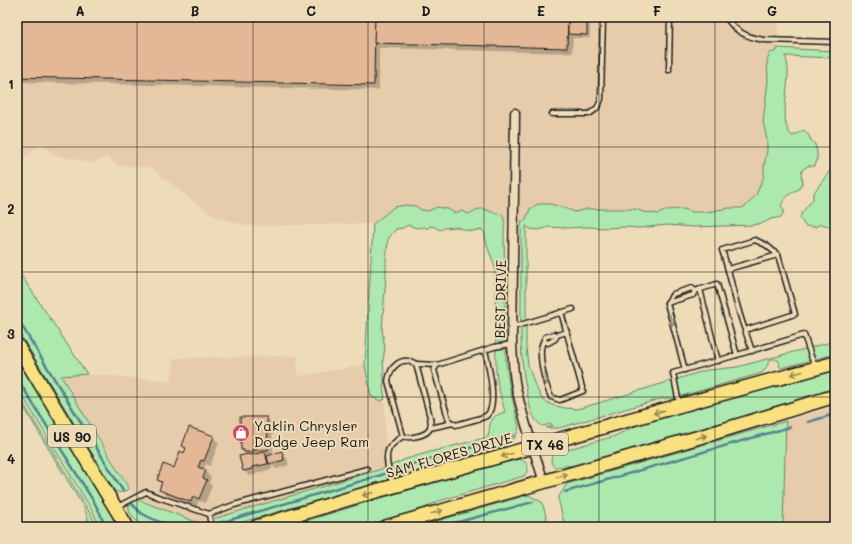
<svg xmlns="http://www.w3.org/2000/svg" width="852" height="544" viewBox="0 0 852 544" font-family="Mali,sans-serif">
<rect width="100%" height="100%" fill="#eedbb8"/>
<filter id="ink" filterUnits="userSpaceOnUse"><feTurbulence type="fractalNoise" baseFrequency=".025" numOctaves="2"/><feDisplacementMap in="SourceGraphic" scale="8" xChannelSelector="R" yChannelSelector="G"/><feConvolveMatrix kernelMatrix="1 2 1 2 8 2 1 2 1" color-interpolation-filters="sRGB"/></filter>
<g filter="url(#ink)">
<g fill="#e7ccab">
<polygon points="17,17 778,17 772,216 249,226 219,218 191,200 151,167 119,166 107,157 93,163 53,155 42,144 17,162"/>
<polygon points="297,356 298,376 365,365 385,399 385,468 199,523 136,499 61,375 87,374 171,381 174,358"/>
<polygon points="835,406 835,527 783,527 786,421"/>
</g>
<g fill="#ade9af" stroke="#648266">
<path d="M777,48L835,51V58L785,56C787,61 788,66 788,71C789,86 778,128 793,136L804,130L808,134L811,140L815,144L817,152V160L815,166H808L802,170L801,176L803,181L799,189C791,192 786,197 781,205L784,211L781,217L771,219L763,223L753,225L694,227L667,225L640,228L623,227L607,228L586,227L567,228L549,227L539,230L530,229L526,226V347L528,365L534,383L542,399L552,405L565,408L577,409L595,404L707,370L719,369L737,367L835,341V354L781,368L779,366L780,364L778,360C774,359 772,358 769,361C768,366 765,369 762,373L671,399L669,398L660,399L559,428H546L552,426V424L542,426C532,419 530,408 528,397C519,362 521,327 521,291C521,268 521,245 521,221H525L530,209L538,204H551L567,209L575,212L587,209H636L643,212L658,214L667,210L683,209L693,212H707L729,208H742L748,204L756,195L764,176V167L767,150V140L763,122L768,80L767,61L770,53L777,51Z"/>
<polygon points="835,161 835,228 829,226 821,224 815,227 805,226 800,218 802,212 806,208 813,199 813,194 835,164"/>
<path d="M406,205L416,206L421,210L428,211L437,207L448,209L454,213L462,211L469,214C485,203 487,213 503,215L504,221L505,222L504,232L506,364L510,389L519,427L517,434L507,437L508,439L516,436L509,444L501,447L225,527C219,527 213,526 213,519L385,468L406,459L430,452L488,437C491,421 489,417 505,412L498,386L496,372L495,268C492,256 485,245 485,233L482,230L471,231L462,229L456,227L444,228L440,230L435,227L430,226L427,229L425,227L417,228L408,225L403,228L396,229L388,239L386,262V276L382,329L385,349L383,359L384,378V383L383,387L385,399L380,401L371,396L365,365L373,224L394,207Z"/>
<path d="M17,269L87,374L61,376L129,489C124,492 121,494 115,491L17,329Z"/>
<polygon points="17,359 113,517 115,527 100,527 93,512 17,387"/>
<path d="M835,369V389L575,466C568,465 561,467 554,467C550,463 550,456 555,453L615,436L644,422Z"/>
<polygon points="17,393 90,513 97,527 88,527 88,518 84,508 17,396"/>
<polygon points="786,421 783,527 565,527 558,498 567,484"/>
<path d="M518,459C528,461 531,468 524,476L439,501L418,511L361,527H286L381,498Z"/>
<polygon points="528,495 542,502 549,527 416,527"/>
<path d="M136,499L199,523L200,527H144C137,521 127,515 129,505Z"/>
</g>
<g fill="#0003">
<polygon points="17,17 573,17 573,22 586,22 590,25 590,38 573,38 572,53 379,48 379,90 17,82"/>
<polygon points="267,418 272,423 273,455 282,453 287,458 289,465 276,469 272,465 272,469 257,473 257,474 249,476 244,471 240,457 247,455 242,450"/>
<polygon points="213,437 219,443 210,466 206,464 204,470 211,477 209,483 212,486 205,503 199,501 196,507 166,495 160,490 162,484 158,480 174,469 184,454 186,449 183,446"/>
</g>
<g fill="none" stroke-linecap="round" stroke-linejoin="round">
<g stroke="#578390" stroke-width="2.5">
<polyline points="17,318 123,491"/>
<polyline points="17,378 94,502 100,513 105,527"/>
<polyline points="808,422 835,414"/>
<polyline points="565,492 790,427"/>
<path d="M132,504C135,507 138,510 141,513C153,520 167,525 180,527"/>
<polyline points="216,524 378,476 419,462 510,437"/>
<polyline points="434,527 462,521 533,502"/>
</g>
</g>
<g fill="#e4b896" stroke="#1c1c1c">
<polygon points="17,17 375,17 374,85 17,77"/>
<polygon points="375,17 568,17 567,48 374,43"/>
<polygon points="568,21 587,21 587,35 568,34"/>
<polygon points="240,417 267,417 268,450 252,450 252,452 244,452 244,450 241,450"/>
<polygon points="189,427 214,436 204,461 201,460 198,467 206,470 203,478 207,480 199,499 193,496 191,502 159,490 162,482 157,480 163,464 174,468 180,451 184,453 186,448 182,446"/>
<polygon points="282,451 284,460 269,464 267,456"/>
<polygon points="265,452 268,464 252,467 252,469 243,471 239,456 248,454 249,455"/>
</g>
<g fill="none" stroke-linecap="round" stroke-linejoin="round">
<defs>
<g id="lane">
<path d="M726,17C735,32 747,37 764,40L835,42"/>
<polyline points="669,70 670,17"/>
<path d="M552,114H589C596,110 599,107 601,99L603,17"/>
<polyline points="728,269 778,255"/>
<polyline points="700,289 718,361"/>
<polyline points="667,303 693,295 695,291"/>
<polyline points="513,327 573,309"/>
<path d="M745,330C735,304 731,276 722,250L755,240L766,245L778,255L795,314L745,330L752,351"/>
<path d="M557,335L554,334L545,337C544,341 541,345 541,349C540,363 545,384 551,397L560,400L583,391L561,312"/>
<polyline points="544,341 548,343 555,339 557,335 567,332"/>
<path d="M485,350C488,363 499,407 486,416C483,418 462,423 456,425L449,421L434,370L437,365L494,347L512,344"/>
<polyline points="737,355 804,335 815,368"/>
<polyline points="416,364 437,365"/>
<polyline points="679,403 673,373 737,355 717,284 695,291 692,288 673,294 667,303 685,370"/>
<polyline points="430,428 453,423"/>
<path d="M393,485C390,474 383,457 390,447C393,443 399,439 403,436L388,381C390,367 401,355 416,364L430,417C431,422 431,426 429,430C425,436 408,439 403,436"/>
<polyline points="117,507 146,492 158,497 209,514 234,505 367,469"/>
<polyline points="209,514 211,527"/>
</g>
<path id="street" d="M515,113L512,344C513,358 513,373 516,387C523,419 534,451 544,482"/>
<g id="primary">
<polyline points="17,345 127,527"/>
<polyline points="256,527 355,497 703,399 835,363"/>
<polyline points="386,527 710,434 835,396"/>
</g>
</defs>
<use href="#lane" stroke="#1c1c1c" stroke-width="7"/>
<use href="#street" stroke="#1c1c1c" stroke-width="11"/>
<use href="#primary" stroke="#1c1c1c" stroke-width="16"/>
<use href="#lane" stroke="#eedbb8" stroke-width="4"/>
<use href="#street" stroke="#eedbb8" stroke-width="8"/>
<use href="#primary" stroke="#f9e181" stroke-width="13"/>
</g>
<defs><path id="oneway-shaft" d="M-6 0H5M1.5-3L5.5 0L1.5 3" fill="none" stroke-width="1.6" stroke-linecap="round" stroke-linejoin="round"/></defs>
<g stroke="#908572">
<use href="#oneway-shaft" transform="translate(671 320) rotate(75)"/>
<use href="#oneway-shaft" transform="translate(545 379) rotate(75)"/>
</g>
<g stroke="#968854">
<use href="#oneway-shaft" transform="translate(797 373) rotate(165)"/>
<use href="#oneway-shaft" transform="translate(659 412) rotate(164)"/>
<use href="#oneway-shaft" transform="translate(701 437) rotate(-16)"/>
<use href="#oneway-shaft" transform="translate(507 455) rotate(164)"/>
<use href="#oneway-shaft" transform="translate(562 476) rotate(-16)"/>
<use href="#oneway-shaft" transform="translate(368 494) rotate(165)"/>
<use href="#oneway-shaft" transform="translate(437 512) rotate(-16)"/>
</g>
</g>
<path fill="none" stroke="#1c1c1c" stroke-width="1" stroke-opacity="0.55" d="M137,17V527M253,17V527M368,17V527M484,17V527M599,17V527M715,17V527M17,147H835M17,272H835M17,397H835"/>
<defs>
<symbol id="shop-disc" viewBox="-11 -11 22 22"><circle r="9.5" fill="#d1495b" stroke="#eedbb8"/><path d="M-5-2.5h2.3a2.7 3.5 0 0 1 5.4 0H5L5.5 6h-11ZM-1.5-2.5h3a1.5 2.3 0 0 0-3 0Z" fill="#fff"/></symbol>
</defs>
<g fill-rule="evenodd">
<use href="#shop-disc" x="231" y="423" width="20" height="20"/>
</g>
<g text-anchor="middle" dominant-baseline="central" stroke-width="4" stroke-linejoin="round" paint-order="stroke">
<g fill="#eedbb8" stroke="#5b554b" stroke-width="1">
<rect x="48" y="425" width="48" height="22" rx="3"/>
<rect x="522" y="433" width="46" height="22" rx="3"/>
</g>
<g font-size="13" font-weight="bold" fill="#1c1c1c">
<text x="72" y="436">US 90</text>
<text x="545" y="444">TX 46</text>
</g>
<g font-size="14" fill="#1c1c1c" stroke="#eedbb8">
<text transform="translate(500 299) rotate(-89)">BEST DRIVE</text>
<text transform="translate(449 455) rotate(-16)">SAM FLORES DRIVE</text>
</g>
<g font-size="14" fill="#1c1c1c" stroke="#eedbb8" text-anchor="start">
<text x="254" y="425">Yaklin Chrysler<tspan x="254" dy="16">Dodge Jeep Ram</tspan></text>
</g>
</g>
<rect width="852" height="544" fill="none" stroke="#eedbb8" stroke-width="44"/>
<rect x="22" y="22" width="808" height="500" fill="none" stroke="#1c1c1c" stroke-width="1.5"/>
<g font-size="13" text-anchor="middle" font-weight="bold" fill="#1c1c1c">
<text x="80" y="16">A</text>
<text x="195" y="16">B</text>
<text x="311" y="16">C</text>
<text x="426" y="16">D</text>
<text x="541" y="16">E</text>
<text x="657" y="16">F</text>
<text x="772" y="16">G</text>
<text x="11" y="89">1</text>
<text x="11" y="214">2</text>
<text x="11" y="339">3</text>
<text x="11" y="464">4</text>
</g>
</svg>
